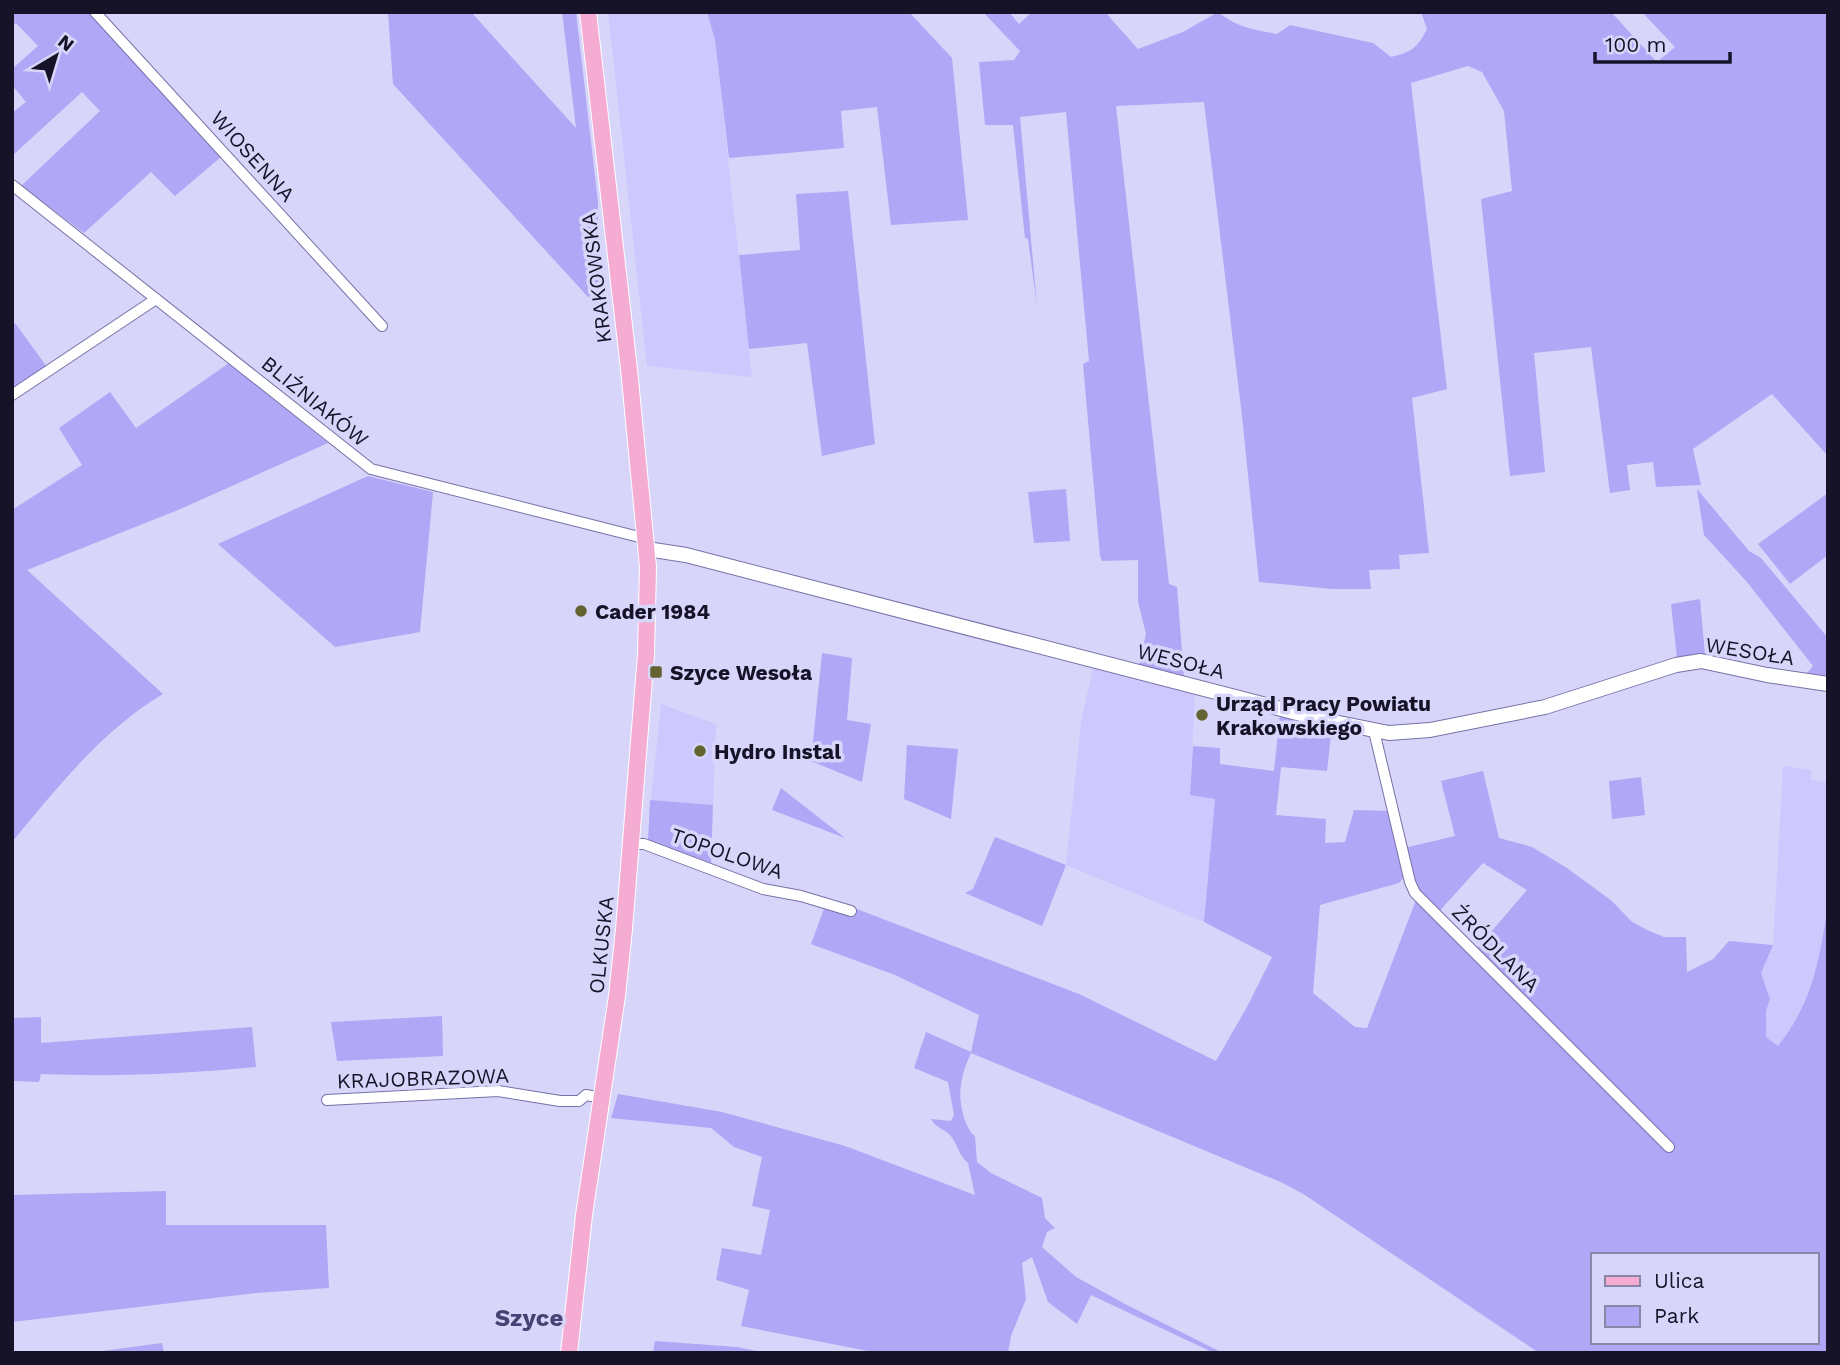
<svg xmlns="http://www.w3.org/2000/svg" width="1840" height="1365" viewBox="0 0 1840 1365" font-family="'Work Sans',sans-serif">
<rect width="100%" height="100%" fill="#d8d5fa"/>
<g fill="#cdc8fe">
<polygon points="608,12 707,12 715,40 752,377 647,366"/>
<polygon points="1093,667 1195,692 1190,795 1215,799 1204,922 1066,865 1081,722"/>
<polygon points="661,704 716,724 713,805 651,800"/>
<polygon points="1783,766 1811,770 1811,780 1825,782 1828,779 1828,907 1816,973 1803,1009 1778,1046 1766,1037 1766,1011 1770,999 1761,973 1773,945"/>
</g>
<g fill="#b0a7f6" fill-rule="evenodd">
<polygon points="12,12 92,12 221,157 175,196 151,172 84,233 21,186 100,111 82,92 12,156 12,113 26,102 12,85 12,69 38,46 16,23 12,26"/>
<polygon points="388,12 471,12 576,128 562,12 576,12 598,202 598,271 600,310 393,84"/>
<polygon points="707,12 909,12 952,58 968,220 891,225 877,107 841,111 844,148 729,158 715,40"/>
<path d="M983,12H1009L1019,24L1032,12H1105L1138,49L1183,32L1218,12C1239,28 1251,29 1277,34L1290,25L1373,43L1391,57C1412,52 1417,48 1427,29L1421,12H1611L1657,62L1675,47L1642,12H1828V456L1772,394L1693,449L1701,485L1656,487L1653,462L1627,465L1630,490L1610,493L1591,347L1534,353L1545,472L1510,476L1481,199L1512,191L1504,111L1482,72L1468,66L1411,83L1447,389L1412,398L1429,553L1399,555L1400,569L1369,570L1371,589H1332L1259,582L1242,416L1204,102L1116,106L1169,584L1177,587L1184,677L1139,665L1146,634L1138,602V560L1102,561L1100,556L1083,364L1089,361L1066,112L1020,117L1037,306L1028,239L1025,238L1013,125H985L979,62L1014,60L1020,51Z"/>
<polygon points="848,191 875,444 822,456 807,343 749,349 739,255 800,250 796,194"/>
<polygon points="15,323 47,367 12,390 12,325"/>
<path d="M229,363L328,443L178,510L27,570L163,694C102,730 56,789 12,842V510L82,465L59,428L110,392L136,428Z"/>
<polygon points="368,476 433,492 420,632 335,647 218,544"/>
<polygon points="1066,489 1070,541 1034,543 1028,492"/>
<polygon points="1697,489 1749,551 1761,558 1828,638 1828,676 1807,673 1813,666 1747,582 1704,535"/>
<polygon points="1828,493 1828,555 1790,584 1758,544"/>
<polygon points="1700,599 1705,655 1677,658 1671,604"/>
<polygon points="822,653 852,658 847,720 871,724 862,782 811,761"/>
<path d="M1280,714L1332,727L1327,771L1281,767L1276,815L1326,819L1325,843L1345,842L1354,810L1390,811L1400,849L1455,836L1441,781L1483,771L1499,838L1532,847L1567,868L1612,901L1631,921L1647,930L1664,937H1686L1687,972L1713,959L1729,941L1773,945L1761,973L1770,999L1766,1011V1037L1778,1046C1814,1000 1818,963 1828,907V1353H1539L1305,1195L1283,1183L971,1053C967,1062 962,1074 961,1085C958,1099 964,1128 975,1136L977,1162L991,1173L1042,1198L1045,1218L1055,1228L1047,1232L1042,1247L1076,1277L1127,1305L1223,1353H1214L1091,1295L1077,1324L1048,1302L1032,1257L1022,1263L1026,1299L1011,1336L1008,1353H878L741,1326L749,1290L716,1280L722,1248L761,1255L770,1210L752,1206L762,1157L734,1147L711,1128L611,1118L618,1094L722,1112L845,1146L975,1195L968,1163C958,1155 958,1143 949,1134C942,1128 935,1127 931,1119L951,1121L954,1115L948,1082L914,1068L926,1032L971,1052L979,1015L895,975L811,944L825,906L836,901L1079,994L1216,1061L1248,1005L1272,957L1204,922L1215,799L1190,795L1193,746L1220,748V764L1274,771ZM1483,863L1527,890L1472,954L1434,917ZM1404,877L1416,900L1367,1028L1355,1027L1313,993L1320,905L1399,883ZM1593,1255H1817V1342H1593Z"/>
<polygon points="907,745 958,749 951,819 904,799"/>
<polygon points="1641,777 1645,815 1612,819 1609,781"/>
<polygon points="781,788 845,838 772,810"/>
<polygon points="650,800 713,805 711,865 648,841"/>
<polygon points="995,837 1066,865 1042,926 965,893 973,889"/>
<polygon points="442,1016 443,1056 337,1061 331,1022"/>
<path d="M41,1017V1043L252,1027L256,1067C184,1074 114,1077 41,1074L39,1082L12,1081V1018Z"/>
<polygon points="166,1191 166,1225 326,1225 329,1288 256,1293 12,1322 12,1195"/>
<polygon points="655,1341 737,1347 767,1353 653,1353"/>
<polygon points="162,1343 164,1353 88,1353"/>
</g>
<g fill="none" stroke-linecap="round" stroke-linejoin="round">
<defs>
<g id="street">
<polyline points="95,12 382,326"/>
<polyline points="12,185 371,469 647,539"/>
<polyline points="12,395 156,299"/>
<polyline points="1374,731 1410,882 1415,893 1669,1147"/>
<polyline points="631,844 644,844 763,889 801,896 851,911"/>
<polyline points="327,1100 498,1091 560,1101 579,1101 586,1095 602,1098"/>
</g>
<polyline id="secondary" points="647,549 686,555 1324,720 1389,733 1430,730 1545,707 1676,665 1701,661 1767,675 1828,684"/>
<polyline id="primary" points="569,1353 584,1215 617,996 624,929 646,654 648,567 629,369 588,12"/>
</defs>
<use href="#street" stroke="#7771a7" stroke-width="12"/>
<use href="#secondary" stroke="#7771a7" stroke-width="16"/>
<use href="#primary" stroke="#fff" stroke-width="18"/>
<use href="#street" stroke="#fff" stroke-width="10"/>
<use href="#secondary" stroke="#fff" stroke-width="14"/>
<use href="#primary" stroke="#f5acd3" stroke-width="16"/>
</g>
<g fill="#636330" stroke="#d8d5fa" stroke-width="2.5">
<circle cx="581" cy="611" r="7"/>
<rect x="649" y="665" width="14" height="14" rx="3.5"/>
<circle cx="1202" cy="715" r="7"/>
<circle cx="700" cy="751" r="7"/>
</g>
<g text-anchor="middle" dominant-baseline="central" stroke-width="7" stroke-linejoin="round" paint-order="stroke">
<g font-size="21" fill="#161328" stroke="#d8d5fa">
<text transform="translate(253 156) rotate(48)">WIOSENNA</text>
<text transform="translate(596 278) rotate(-97)">KRAKOWSKA</text>
<text transform="translate(315 401) rotate(39)">BLIŹNIAKÓW</text>
<text transform="translate(1750 651) rotate(9)">WESOŁA</text>
<text transform="translate(1181 661) rotate(14)">WESOŁA</text>
<text transform="translate(727 853) rotate(19)">TOPOLOWA</text>
<text transform="translate(601 945) rotate(-84)">OLKUSKA</text>
<text transform="translate(1496 948) rotate(45)">ŹRÓDLANA</text>
<text transform="translate(423 1078) rotate(-2)">KRAJOBRAZOWA</text>
</g>
<g font-size="21" font-weight="bold" fill="#161328" stroke="#d8d5fa" text-anchor="start">
<text x="595" y="611">Cader 1984</text>
<text x="670" y="672">Szyce Wesoła</text>
<text x="1216" y="703">Urząd Pracy Powiatu<tspan x="1216" dy="24">Krakowskiego</tspan></text>
<text x="714" y="751">Hydro Instal</text>
</g>
<g font-size="24" font-weight="bold" fill="#484173" stroke="#d8d5fa">
<text x="529" y="1318">Szyce</text>
</g>
</g>
<rect width="1840" height="1365" fill="none" stroke="#161328" stroke-width="28"/>
<rect x="1591" y="1253" width="228" height="91" fill="#d8d5fa" stroke="#8a87a6" stroke-width="2"/>
<rect x="1605" y="1276" width="35" height="10" fill="#f5acd3" stroke="#8a87a6" stroke-width="2"/>
<text x="1654" y="1288" font-size="21" fill="#161328">Ulica</text>
<rect x="1605" y="1306" width="35" height="21" fill="#b0a7f6" stroke="#8a87a6" stroke-width="2"/>
<text x="1654" y="1323" font-size="21" fill="#161328">Park</text>
<g transform="translate(56 56) rotate(38)" stroke="#d8d5fa" stroke-width="5" paint-order="stroke">
<path d="M0-5L12 26L0 18L-12 26Z" fill="#161328"/>
<text y="-10" font-size="19" font-weight="bold" text-anchor="middle" fill="#161328">N</text>
</g>
<path d="M1595 52v10h135v-10" fill="none" stroke="#161328" stroke-width="3.5"/>
<text x="1605" y="52" font-size="21" fill="#161328" stroke="#d8d5fa" stroke-width="5" paint-order="stroke">100 m</text>
</svg>
